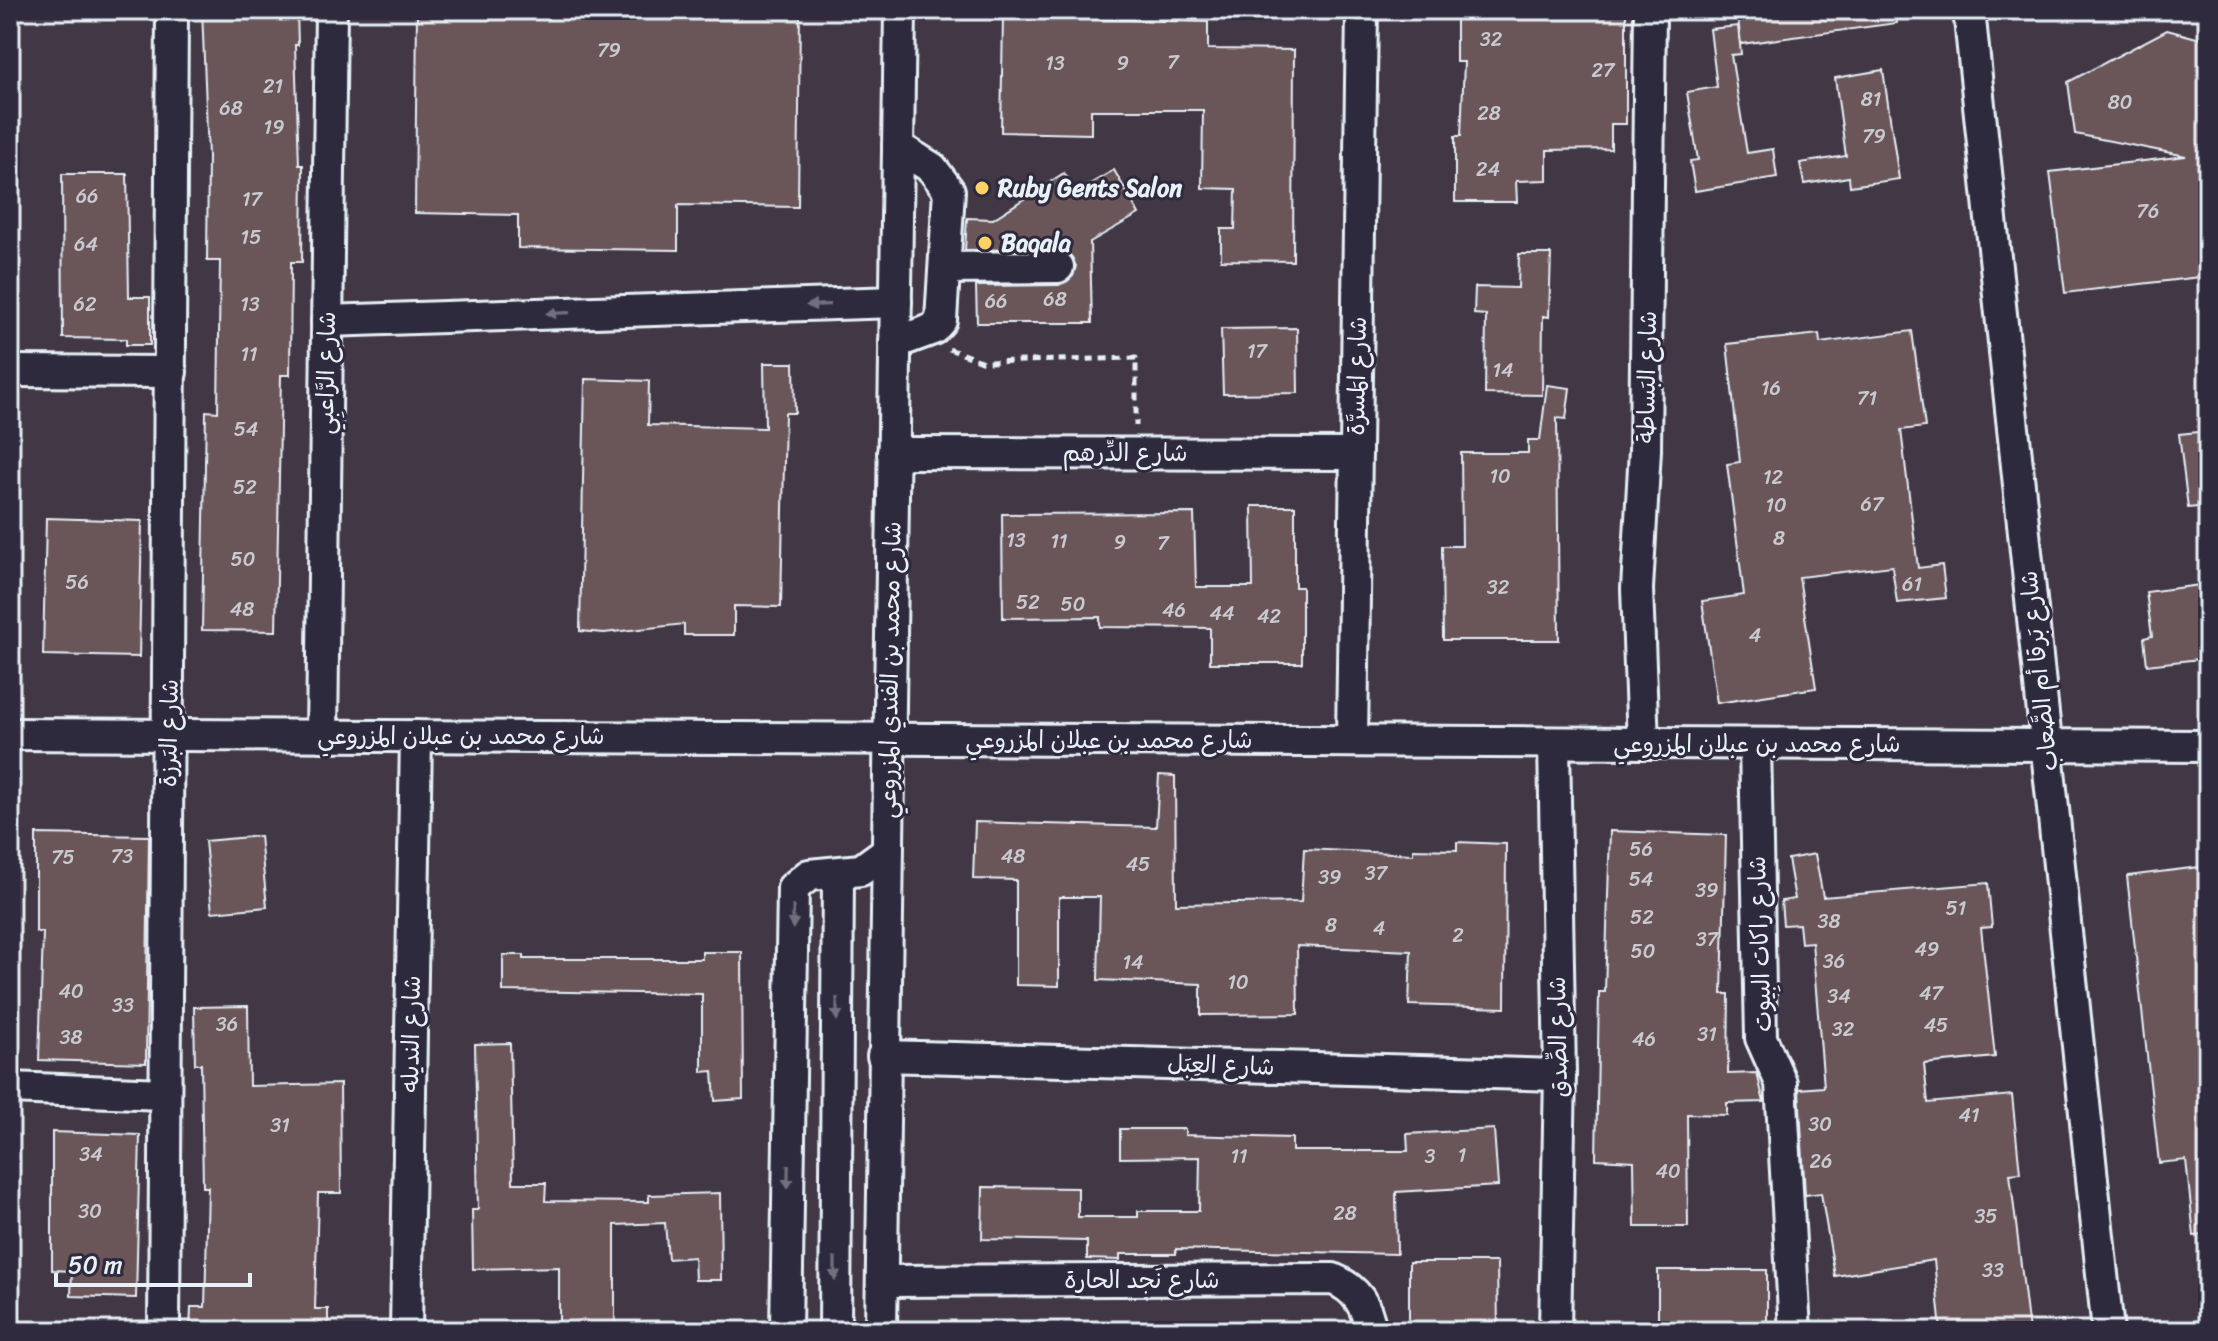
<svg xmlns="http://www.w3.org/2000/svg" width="2218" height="1341" viewBox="0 0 2218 1341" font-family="Sriracha,'Playpen Sans Arabic',sans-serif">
<rect width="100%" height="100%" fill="#413745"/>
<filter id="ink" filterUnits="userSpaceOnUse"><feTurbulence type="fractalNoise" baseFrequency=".0125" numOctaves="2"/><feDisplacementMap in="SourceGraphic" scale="16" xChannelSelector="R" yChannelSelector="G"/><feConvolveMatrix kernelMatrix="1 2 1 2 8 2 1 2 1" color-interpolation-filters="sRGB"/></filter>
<g filter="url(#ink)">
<g fill="#6a5558" stroke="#e8f1f8" stroke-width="2">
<polygon points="202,10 297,10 298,45 295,45 299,165 303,165 302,262 291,262 290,375 281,375 276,631 202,630 206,411 218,412 220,261 207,261 208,156"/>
<polygon points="417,10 800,10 798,207 678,205 678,250 518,248 518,215 415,213"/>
<polygon points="1456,10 1626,10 1626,124 1611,124 1611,149 1547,150 1547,180 1516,181 1517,202 1455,202 1455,136 1461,136 1464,62 1456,62"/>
<polygon points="1737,10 1896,10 1897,23 1741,44"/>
<polygon points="1003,17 1208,22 1208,49 1294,50 1293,261 1221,260 1221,229 1235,229 1236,189 1202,188 1203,110 1091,110 1091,134 1001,132"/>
<polygon points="1738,26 1741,54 1731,55 1747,153 1773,149 1777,178 1695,191 1690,161 1698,160 1687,92 1717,87 1710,29"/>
<polygon points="2167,30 2208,41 2208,276 2065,293 2050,172 2186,156 2075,134 2068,82"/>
<polygon points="1883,70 1899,179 1850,186 1849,177 1804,184 1800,163 1846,156 1835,78"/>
<polygon points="1114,170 1139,214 1090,242 1092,323 977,323 976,286 1059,285 1073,276 1076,266 1067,252 1059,249 965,250 967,218 993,219 1064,173 1076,192"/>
<polygon points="62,174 127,174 129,297 150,297 150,345 126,345 126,339 63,338"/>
<polygon points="1519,254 1551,254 1549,317 1543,316 1542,395 1485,394 1486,315 1474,314 1475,287 1518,288"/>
<polygon points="1297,328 1298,393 1223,394 1221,329"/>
<polygon points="1912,331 1925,427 1901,430 1918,568 1942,565 1946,598 1897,603 1892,566 1799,577 1816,688 1717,703 1702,601 1744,595 1727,464 1740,462 1727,344 1819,334 1820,343"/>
<polygon points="764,363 794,363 795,413 785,413 781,607 734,606 734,635 684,635 684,624 604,633 580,631 585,379 649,381 648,425 765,428"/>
<polygon points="1547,385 1570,388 1566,419 1557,418 1559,640 1443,640 1442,546 1462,546 1461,453 1528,453 1528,440 1540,440"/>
<polygon points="2208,431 2208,506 2188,508 2179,434"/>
<polygon points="1252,506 1295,506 1295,587 1302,587 1302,663 1210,663 1210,628 1100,627 1100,617 1003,618 1002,514 1194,513 1196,587 1253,587"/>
<polygon points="46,518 142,521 139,657 43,655"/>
<polygon points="2208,584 2208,658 2147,665 2144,638 2152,636 2146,592"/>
<polygon points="1159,775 1175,776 1176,904 1301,902 1304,849 1413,854 1413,849 1457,850 1457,842 1506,844 1505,1008 1409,1005 1411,951 1297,946 1298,1014 1201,1015 1201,984 1098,980 1100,897 1059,897 1059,986 1016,985 1016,880 973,879 975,822 1156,827"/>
<polygon points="1610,831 1726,835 1722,994 1729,994 1728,1074 1757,1073 1764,1102 1727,1103 1727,1115 1687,1114 1688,1227 1635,1227 1634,1161 1596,1159 1599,992 1605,992"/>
<polygon points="36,834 149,836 146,1063 39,1060 43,932 36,932"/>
<polygon points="260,836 267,907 212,912 205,841"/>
<polygon points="1815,854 1823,897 1988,883 1992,927 1981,928 1995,1057 1924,1064 1928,1103 2012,1095 2020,1173 2010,1174 2029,1331 1941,1331 1934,1260 1835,1276 1821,1193 1805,1195 1799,1089 1824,1087 1812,942 1801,943 1799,924 1783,925 1781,901 1795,899 1788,859"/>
<polygon points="2208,866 2208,1235 2194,1236 2186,1160 2159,1163 2127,876"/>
<polygon points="702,952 742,952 743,1099 715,1101 713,1071 702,1072 702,994 503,991 503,955 524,955 524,959 702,959"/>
<polygon points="248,1006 249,1086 340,1084 341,1193 318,1193 315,1309 328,1309 328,1331 190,1331 191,1307 205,1307 208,1187 203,1187 201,1064 195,1064 194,1007"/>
<polygon points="510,1043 513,1183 546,1183 545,1201 649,1202 649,1195 720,1193 721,1280 695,1280 694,1257 668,1259 665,1223 615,1225 615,1331 559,1331 559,1267 473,1269 472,1210 478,1210 475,1044"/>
<polygon points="1120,1129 1185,1129 1185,1135 1292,1138 1292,1151 1408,1151 1407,1134 1494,1129 1498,1186 1396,1192 1397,1254 1176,1249 1176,1254 1120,1254 1120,1260 1087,1259 1087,1241 982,1239 983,1187 1078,1188 1078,1217 1138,1217 1138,1211 1199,1211 1200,1157 1120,1158"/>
<polygon points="52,1132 140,1135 136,1298 71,1296 72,1271 52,1270"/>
<polygon points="1409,1262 1497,1262 1498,1331 1409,1331"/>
<rect x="1658" y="1270" width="109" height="61"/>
</g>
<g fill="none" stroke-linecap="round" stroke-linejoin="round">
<defs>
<g id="minor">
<polyline points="1969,10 2108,1331"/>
<polyline points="945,268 1058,267"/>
<polyline points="327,321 896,302"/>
<polyline points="895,343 933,329 941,320 949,191 932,168 898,147"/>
<polyline points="10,371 171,372"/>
<polyline points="893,453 1356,454"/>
<polyline points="10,734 2208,746"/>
<polyline points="322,736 331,10"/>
<polyline points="1352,741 1362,10"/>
<polyline points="1554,743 1560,1075 1555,1331"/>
<polyline points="1643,743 1637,589 1645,450 1650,10"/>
<polyline points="1755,745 1761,1038 1781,1083 1795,1331"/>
<polyline points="883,1056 1560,1075"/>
<polyline points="10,1088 163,1094"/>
<path d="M882,1281L1333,1279C1357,1289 1367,1306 1371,1331"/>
<polyline points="164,1331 172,10"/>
<polyline points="406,1331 416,736"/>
<polyline points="786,1331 793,888 809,875 861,870 887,851"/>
<polyline points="835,1331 838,875"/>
<polyline points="881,1331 900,10"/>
</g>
</defs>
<use href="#minor" stroke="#e8f1f8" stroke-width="36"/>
<polyline stroke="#e8f1f8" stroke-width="5" stroke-dasharray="8 6" stroke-linecap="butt" points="949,349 984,362 1136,358 1136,426"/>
<use href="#minor" stroke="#2f2a3d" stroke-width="30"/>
</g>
<defs><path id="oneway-solid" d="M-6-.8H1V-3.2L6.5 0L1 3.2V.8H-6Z" transform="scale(2)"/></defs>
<g fill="#70707e">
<use href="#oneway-solid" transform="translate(818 305) rotate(178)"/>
<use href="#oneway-solid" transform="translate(558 313) rotate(178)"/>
<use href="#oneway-solid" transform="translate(793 917) rotate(91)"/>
<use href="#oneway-solid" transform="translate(837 1009) rotate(90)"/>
<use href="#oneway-solid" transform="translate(788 1177) rotate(91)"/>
<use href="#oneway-solid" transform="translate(835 1269) rotate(90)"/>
</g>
</g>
<g fill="#ffd166" stroke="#2f2a3d" stroke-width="3">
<circle cx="982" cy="188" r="8"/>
<circle cx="985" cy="243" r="8"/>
</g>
<g text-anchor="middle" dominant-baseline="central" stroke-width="6" stroke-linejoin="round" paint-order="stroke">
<g font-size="20" fill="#c8cad0">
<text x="1491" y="39">32</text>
<text x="609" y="50">79</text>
<text x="1173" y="62">7</text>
<text x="1055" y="63">13</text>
<text x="1123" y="63">9</text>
<text x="1603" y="70">27</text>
<text x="273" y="86">21</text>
<text x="1871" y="99">81</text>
<text x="2120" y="102">80</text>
<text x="231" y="108">68</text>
<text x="1489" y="113">28</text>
<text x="274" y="127">19</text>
<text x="1874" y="136">79</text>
<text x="1488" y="169">24</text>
<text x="87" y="196">66</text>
<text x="252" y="199">17</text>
<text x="2148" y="211">76</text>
<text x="251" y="237">15</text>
<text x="86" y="244">64</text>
<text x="1055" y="299">68</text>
<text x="996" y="301">66</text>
<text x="85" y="304">62</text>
<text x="250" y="304">13</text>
<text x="1257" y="351">17</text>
<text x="249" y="354">11</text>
<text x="1503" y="370">14</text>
<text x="1771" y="388">16</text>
<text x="1867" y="398">71</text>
<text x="246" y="429">54</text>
<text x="1500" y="476">10</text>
<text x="1773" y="477">12</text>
<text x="245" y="487">52</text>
<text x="1872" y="504">67</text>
<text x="1776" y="505">10</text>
<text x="1779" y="538">8</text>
<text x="1016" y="540">13</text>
<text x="1059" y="541">11</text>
<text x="1120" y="542">9</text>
<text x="1163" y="543">7</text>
<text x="243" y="559">50</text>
<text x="77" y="582">56</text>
<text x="1912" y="584">61</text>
<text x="1498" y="587">32</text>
<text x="1028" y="602">52</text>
<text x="1073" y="604">50</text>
<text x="242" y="609">48</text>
<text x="1174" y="610">46</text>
<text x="1222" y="613">44</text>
<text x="1269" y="616">42</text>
<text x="1755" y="635">4</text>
<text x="1641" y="849">56</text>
<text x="122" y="856">73</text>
<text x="1013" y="856">48</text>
<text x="63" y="857">75</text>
<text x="1138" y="864">45</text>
<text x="1376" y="873">37</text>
<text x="1330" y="877">39</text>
<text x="1641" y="879">54</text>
<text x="1707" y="890">39</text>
<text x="1956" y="908">51</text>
<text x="1642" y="917">52</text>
<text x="1829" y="921">38</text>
<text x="1331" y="925">8</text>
<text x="1379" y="928">4</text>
<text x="1458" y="935">2</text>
<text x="1707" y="939">37</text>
<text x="1927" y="949">49</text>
<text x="1643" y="951">50</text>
<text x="1834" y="961">36</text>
<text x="1133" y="962">14</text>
<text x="1238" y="982">10</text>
<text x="71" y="991">40</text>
<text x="1931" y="993">47</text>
<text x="1839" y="996">34</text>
<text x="123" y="1005">33</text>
<text x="227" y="1024">36</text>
<text x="1936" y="1025">45</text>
<text x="1843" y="1029">32</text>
<text x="1707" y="1034">31</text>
<text x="71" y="1037">38</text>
<text x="1644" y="1039">46</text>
<text x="1969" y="1115">41</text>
<text x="1820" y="1124">30</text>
<text x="280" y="1125">31</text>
<text x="91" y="1154">34</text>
<text x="1462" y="1155">1</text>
<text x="1239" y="1156">11</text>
<text x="1430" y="1156">3</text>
<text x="1821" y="1161">26</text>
<text x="1668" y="1171">40</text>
<text x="90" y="1211">30</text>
<text x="1345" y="1213">28</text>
<text x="1986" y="1216">35</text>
<text x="1993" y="1270">33</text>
</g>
<g font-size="24" font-weight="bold" fill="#e8f1f8" stroke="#2f2a3d" text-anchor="start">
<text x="998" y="188">Ruby Gents Salon</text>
<text x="1001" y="243">Baqala</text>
</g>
<g font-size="24" fill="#e8f1f8" stroke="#2f2a3d">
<text transform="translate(326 373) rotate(-89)">شارع الرَّاعبِي</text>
<text transform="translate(1357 376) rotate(-89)">شارع المَسرَّة</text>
<text transform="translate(1647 377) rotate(-89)">شارع البَساطة</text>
<text x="1125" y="453">شارع الدِّرهم</text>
<text transform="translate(890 670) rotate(-89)">شارع محمد بن الفندي المزروعي</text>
<text transform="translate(2039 671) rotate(-96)">شارع بَرقا أم الصَّعاب</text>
<text transform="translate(169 733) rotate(-89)">شارع البَرزة</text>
<text x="461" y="736">شارع محمد بن عبلان المزروعي</text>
<text x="1109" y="740">شارع محمد بن عبلان المزروعي</text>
<text x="1757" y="744">شارع محمد بن عبلان المزروعي</text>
<text transform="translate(1760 944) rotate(-92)">شارع راكات البِيوت</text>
<text transform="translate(411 1034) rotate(-89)">شارع النديله</text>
<text transform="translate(1558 1037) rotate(-91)">شارع الصِّدق</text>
<text transform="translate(1221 1065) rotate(2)">شارع العِبَل</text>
<text x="1142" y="1280">شارع نَجد الحارة</text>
</g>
</g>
<rect width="2218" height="1341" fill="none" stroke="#2f2a3d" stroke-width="40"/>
<rect x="20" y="20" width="2178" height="1301" fill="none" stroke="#e8f1f8" stroke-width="3" filter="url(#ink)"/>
<path d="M56 1273v12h194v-12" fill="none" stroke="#e8f1f8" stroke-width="4"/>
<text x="68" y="1273" font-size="24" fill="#e8f1f8" stroke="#2f2a3d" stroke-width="6" paint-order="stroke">50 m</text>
</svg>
